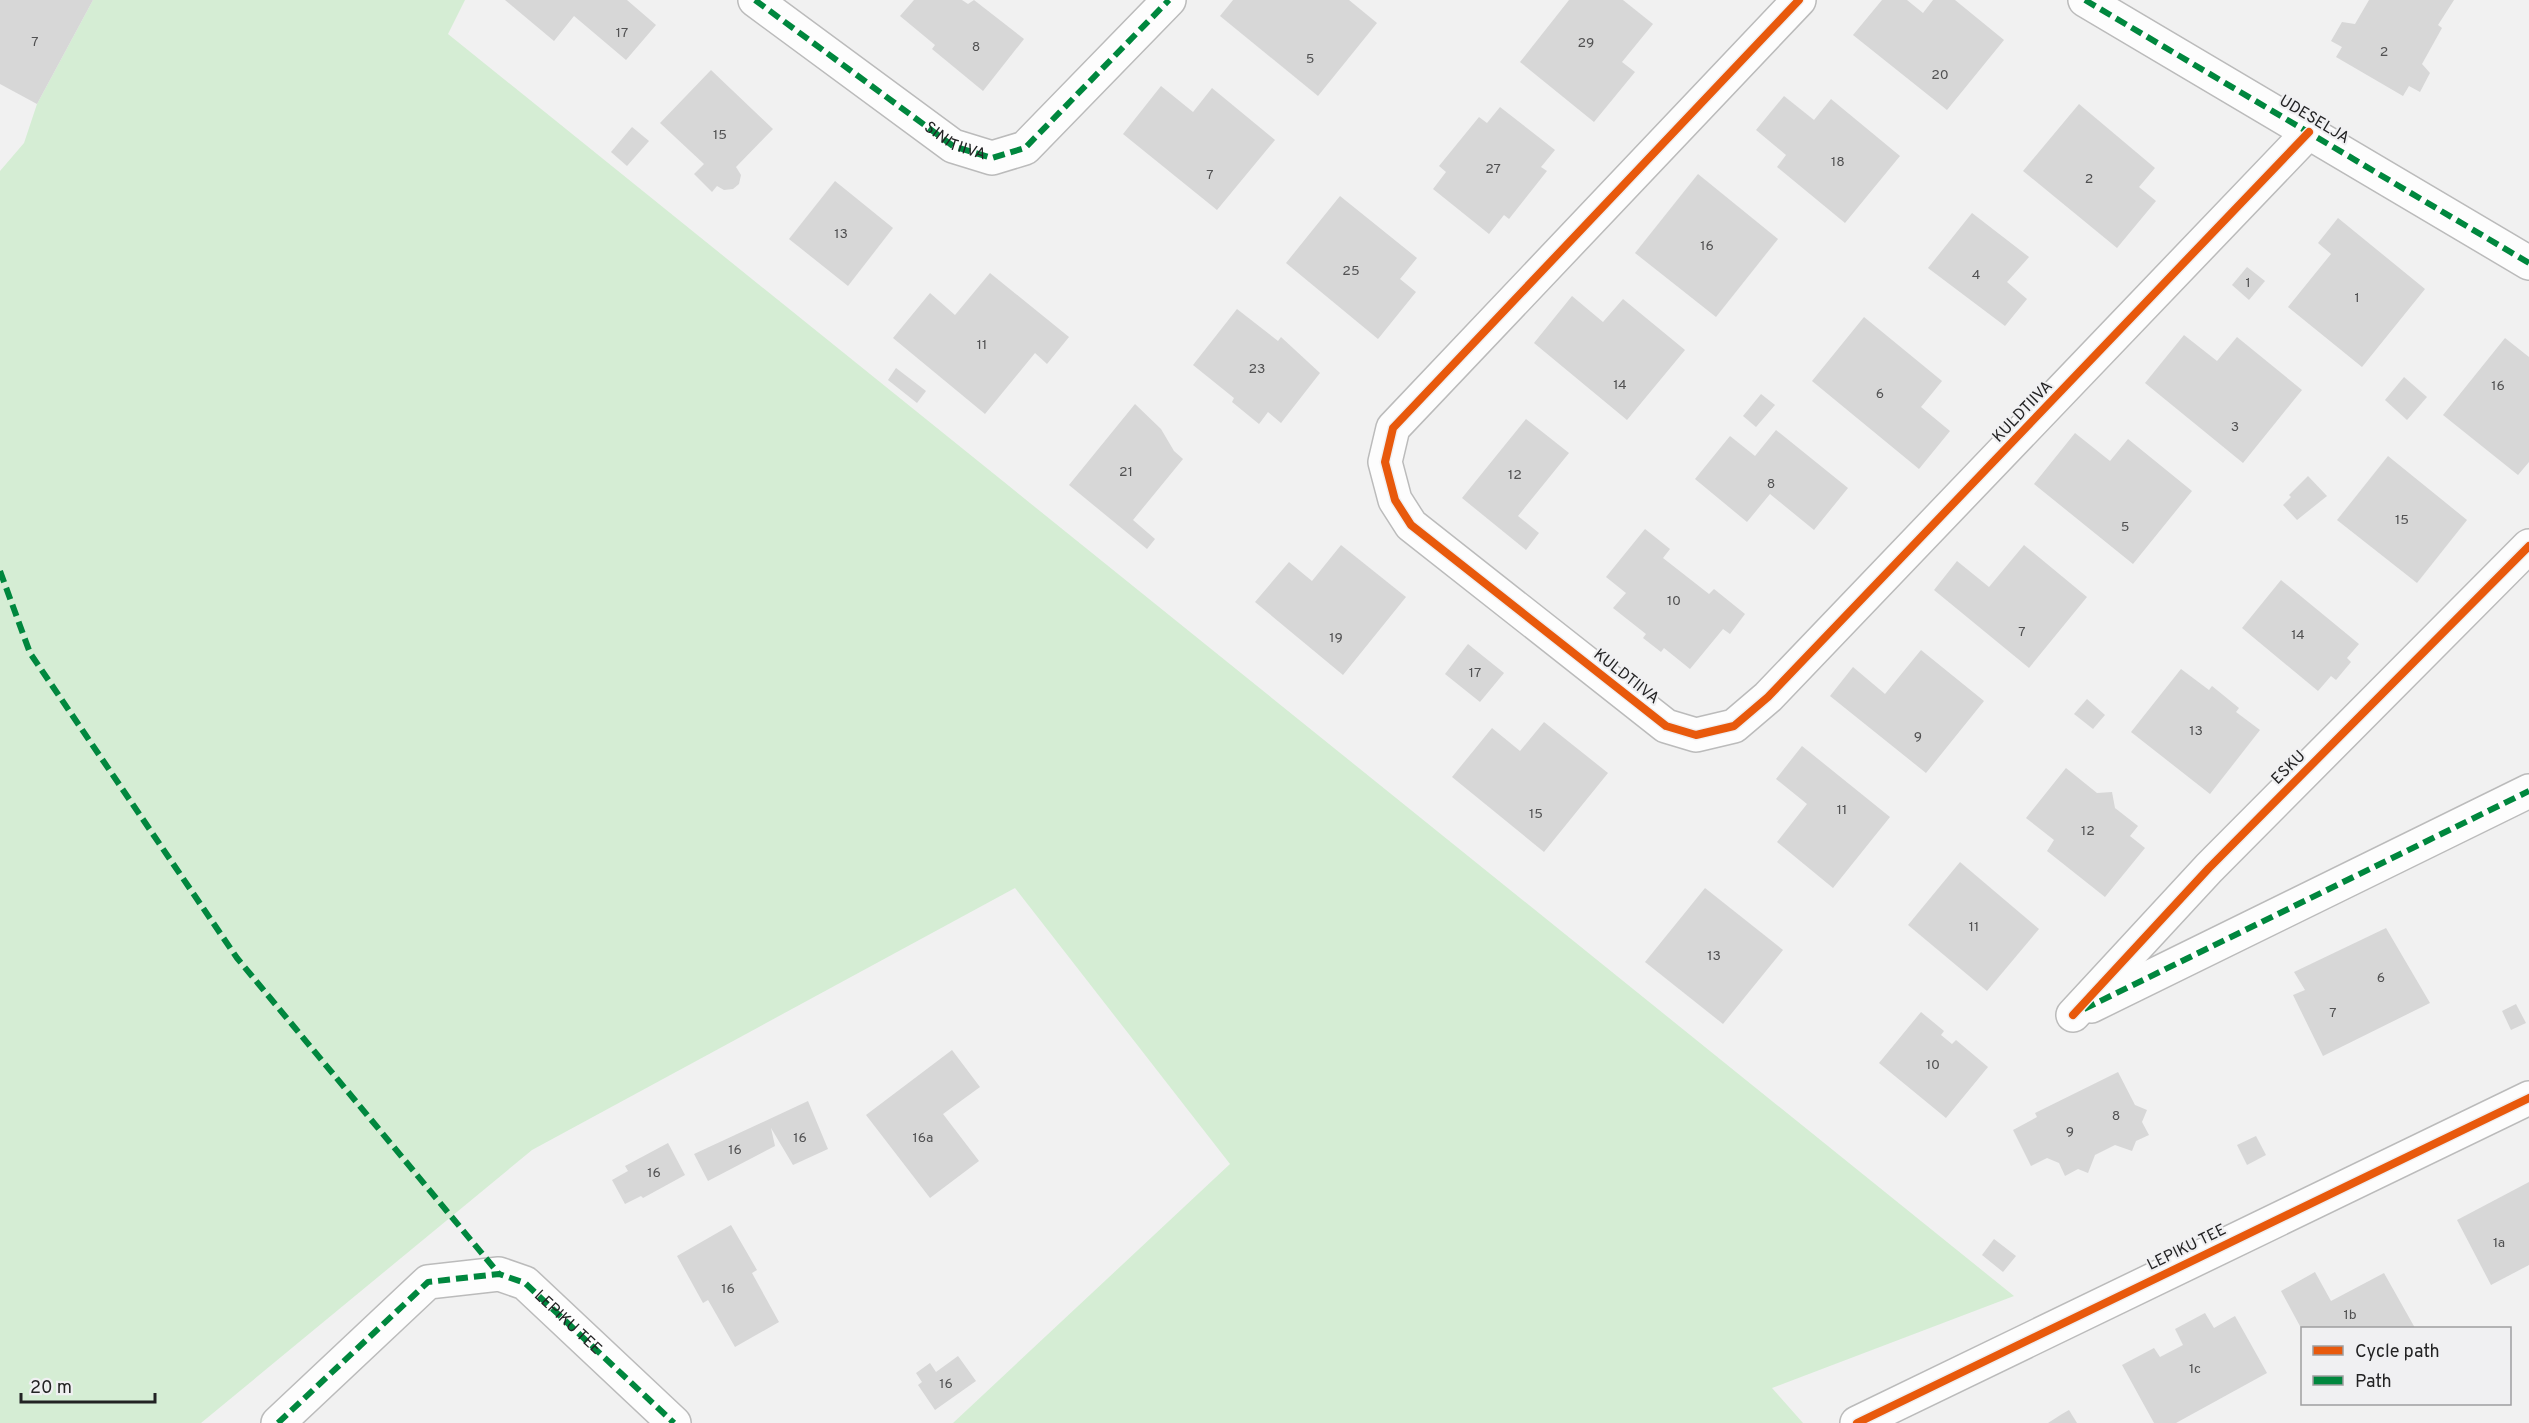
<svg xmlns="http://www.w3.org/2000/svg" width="2529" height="1423" viewBox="0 0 2529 1423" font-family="Overpass,sans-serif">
<rect width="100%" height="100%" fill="#f1f1f1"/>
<polygon fill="#d5edd4" points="93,0 465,0 448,34 2014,1296 1772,1388 1803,1423 953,1423 1230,1164 1015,888 532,1150 201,1423 0,1423 0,171 24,143 37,104"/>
<g fill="#d7d7d7">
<polygon points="0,0 93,0 37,104 0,84"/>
<polygon points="505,0 627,0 656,25 626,60 574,16 554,41"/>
<polygon points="914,0 962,0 968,4 974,0 1024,39 983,91 932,49 935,45 900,16"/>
<polygon points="1233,0 1349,0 1377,23 1318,96 1220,16"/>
<polygon points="1569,0 1623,0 1653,24 1622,62 1635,72 1594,122 1520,62"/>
<polygon points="1882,0 1907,0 1923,13 1933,0 1955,0 2004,40 1947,110 1853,35"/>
<polygon points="2369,0 2454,0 2438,25 2442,28 2422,64 2430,73 2420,92 2409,86 2403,96 2336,57 2342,47 2331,41 2342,22 2355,24"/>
<polygon points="711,70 773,129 736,167 741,175 739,184 733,189 724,190 717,186 712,192 694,174 704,164 660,123"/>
<polygon points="1161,86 1193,112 1212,88 1275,140 1217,210 1123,134"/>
<polygon points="1784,96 1814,120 1831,99 1900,156 1845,223 1777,167 1786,155 1756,130"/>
<polygon points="2079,104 2155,168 2139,187 2156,201 2117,248 2023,171"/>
<polygon points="1500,107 1555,150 1541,167 1547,171 1509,219 1504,215 1489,234 1433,189 1446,172 1439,166 1479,117 1487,123"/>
<polygon points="632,127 649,141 627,166 611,152"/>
<polygon points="1698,174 1778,239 1716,317 1635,253"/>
<polygon points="835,181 893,228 848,286 789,239"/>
<polygon points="1340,196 1417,258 1400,279 1416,292 1378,339 1286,263"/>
<polygon points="1972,213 2029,257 2007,282 2027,299 2005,326 1928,268"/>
<polygon points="2338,218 2425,289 2362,367 2288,307 2331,254 2318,243"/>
<polygon points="2247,267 2265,281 2249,300 2232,285"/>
<polygon points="990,273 1069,337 1047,364 1035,353 985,414 893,338 930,293 955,315"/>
<polygon points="1572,296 1603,322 1623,299 1685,350 1627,420 1534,343"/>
<polygon points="1237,309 1278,341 1281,337 1320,373 1281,423 1268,412 1259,424 1232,402 1234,398 1193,365"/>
<polygon points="1864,317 1942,381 1921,407 1950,431 1919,469 1812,381"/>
<polygon points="2184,335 2217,361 2237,337 2302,390 2243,463 2145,383"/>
<polygon points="2505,338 2529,357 2529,462 2518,475 2443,415"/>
<polygon points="896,368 926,391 917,403 888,380"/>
<polygon points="2404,377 2427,397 2407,420 2385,400"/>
<polygon points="1761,394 1775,405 1756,427 1743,416"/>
<polygon points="1135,404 1161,429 1174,451 1183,459 1133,520 1155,539 1147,549 1069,485"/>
<polygon points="1526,419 1569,453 1518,516 1539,533 1526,550 1462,498"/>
<polygon points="1776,430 1848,488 1814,530 1770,494 1747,522 1695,479 1730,436 1755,456"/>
<polygon points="2075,433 2110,461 2128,439 2192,491 2133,564 2034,484"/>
<polygon points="2388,456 2467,520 2417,583 2337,520"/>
<polygon points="2308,476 2327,496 2297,520 2283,505 2291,497 2289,495"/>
<polygon points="1645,529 1670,549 1663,558 1709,594 1714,589 1745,614 1730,634 1723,629 1690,669 1664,648 1661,652 1643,638 1646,634 1613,608 1626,593 1606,577"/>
<polygon points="1341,545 1406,597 1343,675 1255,602 1289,562 1312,581"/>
<polygon points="2024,545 2087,597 2029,668 1934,590 1957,561 1989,587"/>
<polygon points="2281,580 2359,644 2347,658 2351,662 2336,680 2331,676 2318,691 2242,628"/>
<polygon points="1468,644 1504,673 1480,702 1445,674"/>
<polygon points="1921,650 1984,701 1926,773 1830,696 1853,667 1885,694"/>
<polygon points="2181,669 2209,690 2212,686 2239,708 2236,712 2260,730 2210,794 2131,732"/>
<polygon points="2087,699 2105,715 2093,729 2074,714"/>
<polygon points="1544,722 1608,773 1544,852 1452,777 1492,728 1520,751"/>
<polygon points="1802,746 1890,817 1833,888 1777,842 1807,804 1776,779"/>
<polygon points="2066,768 2097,793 2112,792 2115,808 2138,826 2130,836 2145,848 2105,897 2047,851 2054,840 2026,818"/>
<polygon points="1960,862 2039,929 1987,991 1908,925"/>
<polygon points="1705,888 1783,950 1723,1024 1645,962"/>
<polygon points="2386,928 2430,1003 2323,1056 2293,995 2305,990 2294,972"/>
<polygon points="2516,1004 2526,1023 2511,1030 2502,1011"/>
<polygon points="1921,1012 1944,1031 1941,1035 1952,1044 1956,1040 1988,1067 1946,1118 1879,1063"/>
<polygon points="952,1050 980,1087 943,1114 979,1161 930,1198 866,1115"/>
<polygon points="2118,1072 2135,1105 2147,1110 2142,1122 2149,1135 2136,1141 2132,1151 2115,1145 2095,1155 2088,1173 2078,1169 2065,1176 2059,1163 2047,1158 2031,1166 2013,1130 2037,1117 2035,1113"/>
<polygon points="808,1101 828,1149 793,1165 771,1128 775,1146 708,1181 694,1154"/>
<polygon points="2256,1136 2266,1155 2247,1165 2237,1145"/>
<polygon points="668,1143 685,1175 643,1198 641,1196 625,1204 612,1180 628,1171 625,1166"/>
<polygon points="2529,1182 2529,1265 2491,1285 2457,1220"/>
<polygon points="731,1225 757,1270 752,1273 779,1322 735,1347 708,1300 703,1303 677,1256"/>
<polygon points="1994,1239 2016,1256 2003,1272 1982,1255"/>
<polygon points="2315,1272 2331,1301 2384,1273 2415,1328 2301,1328 2281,1291"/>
<polygon points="2205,1313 2214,1328 2235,1316 2267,1373 2176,1423 2154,1423 2122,1365 2154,1348 2160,1357 2183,1345 2175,1329"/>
<polygon points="958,1356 976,1381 935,1410 918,1385 922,1382 916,1373 930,1363 936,1372"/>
<polygon points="2069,1410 2077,1423 2048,1423 2062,1414"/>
</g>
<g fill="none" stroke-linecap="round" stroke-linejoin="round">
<defs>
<g id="street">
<path id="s1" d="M755,0L953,146L992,158L1025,148L1169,0"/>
<polyline points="1799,0 1393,428 1385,462 1395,500 1411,525 1666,726 1696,735 1734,726 1768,697 2309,132"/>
<polyline points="2085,0 2529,263"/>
<polyline points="2091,1006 2529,791"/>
<polyline points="2073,1015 2209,868 2529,546"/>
<path id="s2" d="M278,1423L428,1282L499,1274L525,1283L674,1423"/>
<polyline points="1857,1423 2529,1098"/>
</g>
</defs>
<use href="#street" stroke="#bbb" stroke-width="36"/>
<use href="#street" stroke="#fdfdfd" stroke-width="33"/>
<g stroke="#00873e" stroke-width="6" stroke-dasharray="12 6" stroke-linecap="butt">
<polyline points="755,0 953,146 992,158 1025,148 1169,0"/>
<polyline points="2085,0 2529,263"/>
<polyline points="0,571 30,653 237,958 499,1274"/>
<polyline points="2084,1009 2529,791"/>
<polyline points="278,1423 428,1282 499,1274 525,1283 674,1423"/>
</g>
<defs>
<g id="cycleway">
<polyline points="1799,0 1393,428 1385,462 1395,500 1411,525 1666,726 1696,735 1734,726 1768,697 2309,132"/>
<polyline points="2073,1015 2209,868 2529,546"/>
<polyline points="1857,1423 2529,1098"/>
</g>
</defs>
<use href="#cycleway" stroke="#f0f0f2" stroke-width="11"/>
<use href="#cycleway" stroke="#e8590c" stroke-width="8"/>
</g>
<g text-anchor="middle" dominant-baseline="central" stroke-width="4.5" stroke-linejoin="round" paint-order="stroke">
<g font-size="14" fill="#515152">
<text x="622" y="33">17</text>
<text x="35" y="42">7</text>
<text x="1586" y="43">29</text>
<text x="976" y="47">8</text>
<text x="2384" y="52">2</text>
<text x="1310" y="59">5</text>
<text x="1940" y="75">20</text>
<text x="720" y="135">15</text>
<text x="1838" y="162">18</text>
<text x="1493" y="169">27</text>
<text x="1210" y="175">7</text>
<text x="2089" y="179">2</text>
<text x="841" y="234">13</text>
<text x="1707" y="246">16</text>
<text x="1351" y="271">25</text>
<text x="1976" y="275">4</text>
<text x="2248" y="283">1</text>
<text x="2357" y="298">1</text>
<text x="982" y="345">11</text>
<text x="1257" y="369">23</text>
<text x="1620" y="385">14</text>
<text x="2498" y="386">16</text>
<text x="1880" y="394">6</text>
<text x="2235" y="427">3</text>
<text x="1126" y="472">21</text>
<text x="1515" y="475">12</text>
<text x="1771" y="484">8</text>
<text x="2402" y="520">15</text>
<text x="2125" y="527">5</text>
<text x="1674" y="601">10</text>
<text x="2022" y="632">7</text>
<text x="2298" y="635">14</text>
<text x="1336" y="638">19</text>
<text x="1475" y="673">17</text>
<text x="2196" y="731">13</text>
<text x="1918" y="737">9</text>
<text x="1842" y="810">11</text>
<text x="1536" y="814">15</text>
<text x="2088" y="831">12</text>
<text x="1974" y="927">11</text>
<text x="1714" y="956">13</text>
<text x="2381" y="978">6</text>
<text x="2333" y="1013">7</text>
<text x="1933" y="1065">10</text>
<text x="2116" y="1116">8</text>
<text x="2070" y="1132">9</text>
<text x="800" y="1138">16</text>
<text x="923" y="1138">16a</text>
<text x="735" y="1150">16</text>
<text x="654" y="1173">16</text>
<text x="2499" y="1243">1a</text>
<text x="728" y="1289">16</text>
<text x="2350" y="1315">1b</text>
<text x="2195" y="1369">1c</text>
<text x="946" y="1384">16</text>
</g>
<g font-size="16" fill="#232324" stroke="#f0f0f2">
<text transform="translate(2314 120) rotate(31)">UDESELJA</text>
<text stroke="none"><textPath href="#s1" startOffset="246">SINITIIVA</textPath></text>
<text transform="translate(2023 412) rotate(-46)">KULDTIIVA</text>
<text transform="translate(1626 677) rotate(38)">KULDTIIVA</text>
<text transform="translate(2289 768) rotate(-45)">ESKU</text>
<text transform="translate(2187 1248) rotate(-26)">LEPIKU TEE</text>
<text stroke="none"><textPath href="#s2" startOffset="363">LEPIKU TEE</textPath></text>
</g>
</g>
<rect x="2301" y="1327" width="210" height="78" fill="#f0f0f2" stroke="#9e9ea0" stroke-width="1.5"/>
<rect x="2313" y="1346" width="30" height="9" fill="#e8590c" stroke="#9e9ea0" stroke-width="1.5"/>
<text x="2355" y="1357" font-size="18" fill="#232324">Cycle path</text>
<rect x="2313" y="1376" width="30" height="9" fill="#00873e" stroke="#9e9ea0" stroke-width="1.5"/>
<text x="2355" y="1387" font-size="18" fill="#232324">Path</text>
<path d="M21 1393v9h134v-9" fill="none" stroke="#232324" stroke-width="3"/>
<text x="30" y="1393" font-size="18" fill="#232324" stroke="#f0f0f2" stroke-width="4.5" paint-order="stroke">20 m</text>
</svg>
